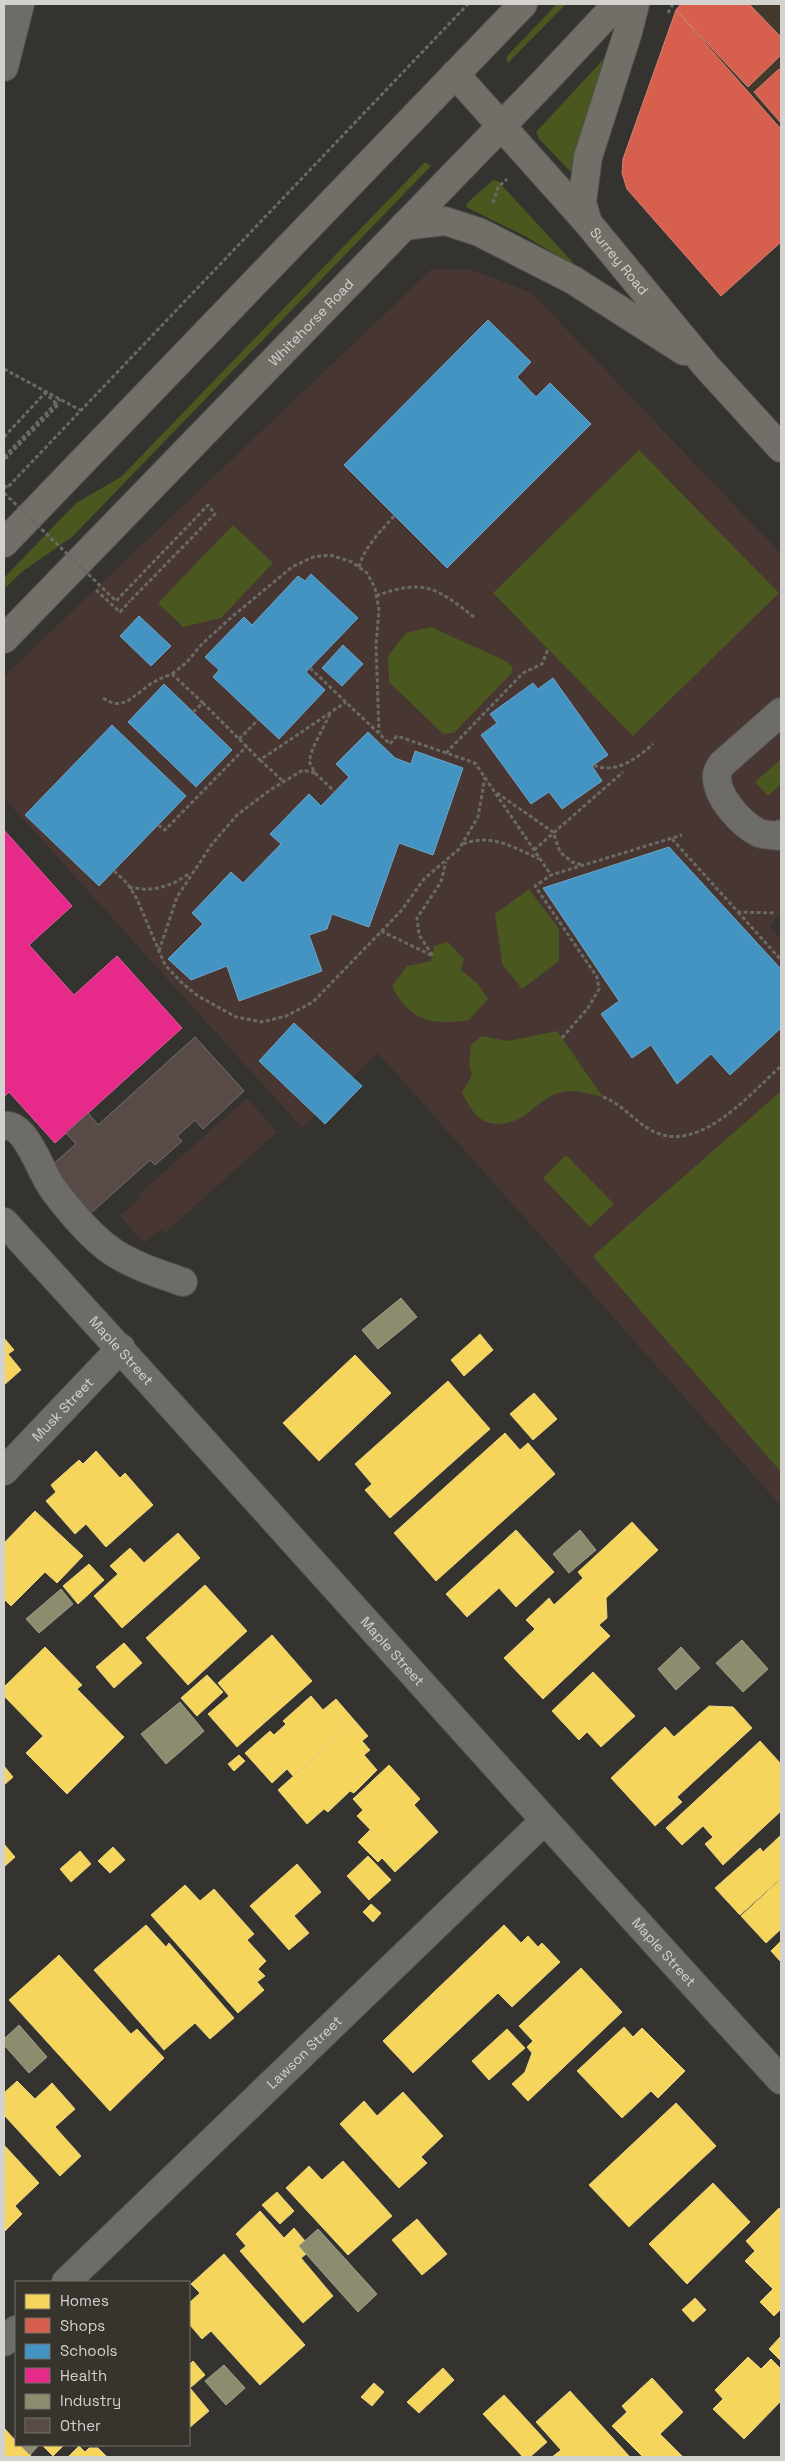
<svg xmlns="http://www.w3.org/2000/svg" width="785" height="2461" viewBox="0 0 785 2461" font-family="'Space Grotesk',sans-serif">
<rect width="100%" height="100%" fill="#34332f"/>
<polygon fill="#41392b" points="690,4 781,4 781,125 678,16"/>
<g fill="#473632">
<polygon points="432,269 472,270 532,293 781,554 781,915 770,926 781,939 781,1506 378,1053 302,1128 4,798 4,676"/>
<polygon points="247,1098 277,1132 165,1233 161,1229 144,1243 120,1216 141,1197 139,1194"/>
</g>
<g fill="#4a571f">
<polygon points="557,4 566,4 508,63 506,58 510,53"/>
<polygon points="615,47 571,172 539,139 536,132"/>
<polygon points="425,162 431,166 72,537 23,571 4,589 4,578 76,503 121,477"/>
<polygon points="493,180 498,181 578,268 525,236 466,207 467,203"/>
<polygon points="639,450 779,593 633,736 493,593"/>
<polygon points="233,525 273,563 221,618 183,627 158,603"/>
<polygon points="431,627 506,661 513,667 511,674 454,733 443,734 389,682 388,656 406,633"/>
<polygon points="781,759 781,784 768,796 755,782"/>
<polygon points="529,889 559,929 559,961 522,989 502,964 495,914"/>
<path d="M448,942L464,959L461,970L477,983L488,999L469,1020C433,1026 409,1021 392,986L407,966L431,961L434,946Z"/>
<path d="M557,1031L603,1097C589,1094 576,1089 562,1092C536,1098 527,1124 498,1124C478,1124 471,1109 462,1093L472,1074L469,1065L471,1045L482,1036L508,1041Z"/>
<polygon points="781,1091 781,1472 593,1256"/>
<polygon points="566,1155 614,1204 590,1227 543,1178"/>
</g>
<g fill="#f6d55c" stroke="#ecd47e">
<polygon points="480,1334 493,1350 464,1376 451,1360"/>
<polygon points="4,1338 14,1350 8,1354 21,1370 4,1385"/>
<polygon points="355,1355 391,1393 319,1461 283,1423"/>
<polygon points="448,1381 490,1429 390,1518 365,1490 372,1484 355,1464"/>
<polygon points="534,1393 557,1419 533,1440 510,1414"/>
<polygon points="505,1433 520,1450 528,1443 555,1474 436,1581 394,1533"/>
<polygon points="96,1451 120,1478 125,1473 153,1505 106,1547 86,1524 75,1534 46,1501 56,1492 51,1485 79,1460 83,1464"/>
<polygon points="35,1511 83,1556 57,1583 45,1572 11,1606 4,1599 4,1543"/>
<polygon points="632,1522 658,1550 606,1598 607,1618 599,1625 610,1636 543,1699 504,1658 535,1629 526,1620 549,1598 554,1605 583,1578 578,1572"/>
<polygon points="516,1530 554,1572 516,1607 499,1588 467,1617 446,1594"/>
<polygon points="178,1533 200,1558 122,1628 94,1596 118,1574 110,1566 130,1548 144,1563"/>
<polygon points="89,1564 104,1580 78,1604 63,1586"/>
<polygon points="205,1585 247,1631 188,1685 146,1638"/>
<polygon points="272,1635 312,1681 237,1747 208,1714 229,1696 218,1683"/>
<polygon points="124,1643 142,1663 114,1688 96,1667"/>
<polygon points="45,1647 82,1685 77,1689 124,1737 67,1794 26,1753 43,1736 4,1696 4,1687"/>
<polygon points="593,1672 635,1716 601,1747 587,1732 579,1740 552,1711"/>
<polygon points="207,1675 223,1692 197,1716 181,1698"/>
<polygon points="311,1696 323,1710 336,1699 355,1721 293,1776 287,1769 272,1783 245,1753 270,1731 274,1735 286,1724 283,1721"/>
<polygon points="709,1706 733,1707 752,1728 677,1797 682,1802 655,1826 611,1778 665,1727 674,1737"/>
<polygon points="355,1721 368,1736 362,1741 370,1750 364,1755 377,1770 354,1793 350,1791 328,1812 324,1809 307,1824 278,1790"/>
<polygon points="760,1741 781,1764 781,1811 723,1865 705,1844 713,1837 703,1826 682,1845 666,1828"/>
<polygon points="239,1755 245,1761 234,1771 228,1764"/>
<polygon points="389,1765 420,1799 414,1805 438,1832 395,1872 382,1858 390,1850 357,1816 363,1810 353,1799"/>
<polygon points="4,1766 13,1777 4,1785"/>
<polygon points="370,1830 390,1850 378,1862 358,1842"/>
<polygon points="781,1835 781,1878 740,1915 715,1888 760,1848 763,1852"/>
<polygon points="4,1844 15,1857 4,1867"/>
<polygon points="113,1847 125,1860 110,1873 98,1861"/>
<polygon points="80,1851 91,1864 71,1882 60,1869"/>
<polygon points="368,1856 391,1880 369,1900 347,1876"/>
<polygon points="297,1864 321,1892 294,1916 309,1933 289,1950 250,1906"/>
<polygon points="781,1879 781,1929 766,1943 741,1916"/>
<polygon points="185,1885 200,1901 214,1889 254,1934 247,1940 266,1961 258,1969 265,1976 257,1982 264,1990 238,2013 151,1915"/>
<polygon points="371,1904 381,1913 373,1922 363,1912"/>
<polygon points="146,1925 166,1947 169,1943 234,2018 210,2039 195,2023 164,2050 94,1970"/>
<polygon points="504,1925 521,1943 528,1936 538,1947 542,1943 560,1962 512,2007 498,1993 413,2073 383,2041"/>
<polygon points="781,1941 781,1962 771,1951"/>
<polygon points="59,1955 131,2034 137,2029 164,2058 110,2111 9,2000"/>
<polygon points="581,1968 622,2012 528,2101 512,2084 525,2072 532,2053 527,2047 533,2041 519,2026"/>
<polygon points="624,2027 633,2037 642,2028 661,2047 637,2071 654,2088 622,2118 577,2071"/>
<polygon points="507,2029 525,2048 489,2080 472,2061"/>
<polygon points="661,2047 685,2071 658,2098 651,2091 654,2088 637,2071"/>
<polygon points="17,2081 35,2099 52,2083 75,2109 55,2127 81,2156 60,2176 4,2115 4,2093"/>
<polygon points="403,2092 443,2136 421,2157 427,2163 399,2188 340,2124 364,2101 377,2116"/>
<polygon points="676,2103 716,2146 629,2227 589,2185"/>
<polygon points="4,2145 39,2183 15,2206 22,2214 4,2232"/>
<polygon points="343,2161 392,2216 348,2255 286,2188 309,2166 322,2180"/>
<polygon points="713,2183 750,2222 687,2284 649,2244"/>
<polygon points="277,2192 294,2211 280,2224 262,2205"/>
<polygon points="779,2208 781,2210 781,2309 774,2316 760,2302 773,2289 745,2261 755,2251 746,2241"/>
<polygon points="260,2211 284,2238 294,2228 305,2241 299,2246 306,2254 301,2258 333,2296 303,2323 240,2251 246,2246 236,2234"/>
<polygon points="417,2219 447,2254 422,2275 392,2240"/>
<polygon points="224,2254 305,2345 260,2385 211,2331 202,2339 189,2324 189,2303 200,2293 191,2284"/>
<polygon points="695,2298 706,2310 693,2322 682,2310"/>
<polygon points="781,2336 781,2361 769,2349"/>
<polygon points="748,2357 761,2369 771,2359 781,2369 781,2401 744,2439 713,2409 723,2399 715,2390"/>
<polygon points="193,2361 205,2375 190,2388 209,2411 189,2428 189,2365"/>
<polygon points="443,2368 454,2380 419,2413 407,2402"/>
<polygon points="652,2378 683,2412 660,2434 683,2457 643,2457 612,2426 627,2412 622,2406"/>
<polygon points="374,2383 384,2392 372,2406 361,2397"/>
<polygon points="570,2391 630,2457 552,2457 561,2450 536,2422"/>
<polygon points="504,2395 547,2442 530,2457 523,2457 483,2414"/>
<polygon points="4,2428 16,2441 16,2445 20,2445 32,2457 4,2457"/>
<polygon points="42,2445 64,2445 53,2456"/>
<polygon points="79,2446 85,2452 89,2448 98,2448 107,2457 68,2457"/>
</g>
<g fill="#d6604d" stroke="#d58274">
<polygon points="681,4 749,4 781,37 781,55 748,87 676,10"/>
<polygon points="676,10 781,129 781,242 721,296 627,189 622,173 623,159"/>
<polygon points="779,69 781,71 781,123 754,92"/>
</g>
<g fill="#4393c3" stroke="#6ea6c6">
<polygon points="488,320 531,362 517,377 536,397 550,383 591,424 447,568 344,465"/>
<polygon points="311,574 358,618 306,672 325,690 279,739 213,677 219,670 205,657 244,617 252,625 298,576 305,581"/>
<polygon points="139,616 171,646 151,666 120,636"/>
<polygon points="343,645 363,664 342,686 322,668"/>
<polygon points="553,678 608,755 592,766 602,781 562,809 549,792 531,804 481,735 497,723 490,714 533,683 538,689"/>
<polygon points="164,684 232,750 196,787 128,722"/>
<polygon points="112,725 186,796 99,886 25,815"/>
<polygon points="368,732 395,758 411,764 415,751 463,768 433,855 399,843 369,927 332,914 327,929 309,935 322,971 239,1001 227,966 191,980 168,959 203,924 192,913 231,872 243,883 281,844 270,834 309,794 321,806 349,777 336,764"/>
<polygon points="669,847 781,969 781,1028 730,1075 711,1054 677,1084 651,1045 632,1058 601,1014 619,1001 543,888"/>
<polygon points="294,1023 362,1086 325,1124 259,1061"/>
</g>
<polygon fill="#e7298a" stroke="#e15c9e" points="4,830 72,906 29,945 74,995 117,956 182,1028 55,1143 9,1092 4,1097"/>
<g fill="#8c8c6e" stroke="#a2a18b">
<polygon points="401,1298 417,1317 378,1349 362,1330"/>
<polygon points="580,1530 596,1550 569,1573 553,1554"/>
<polygon points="61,1589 73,1604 39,1633 26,1619"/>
<polygon points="742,1640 768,1669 743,1692 716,1663"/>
<polygon points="681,1647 700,1668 676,1690 658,1669"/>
<polygon points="180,1702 204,1731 166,1764 141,1734"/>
<polygon points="19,2025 47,2057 29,2073 4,2045 4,2039"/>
<polygon points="318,2229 377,2294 358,2312 299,2246"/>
<polygon points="224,2365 245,2388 226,2405 205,2381"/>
<polygon points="20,2445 37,2445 38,2446 30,2455"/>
</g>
<polygon fill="#584a46" stroke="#73716f" points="195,1037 244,1091 203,1129 195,1120 177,1136 182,1141 155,1165 150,1160 91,1213 50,1167 76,1144 66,1133 88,1113 98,1125"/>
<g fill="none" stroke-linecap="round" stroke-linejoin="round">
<defs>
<g id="minor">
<polyline points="4,67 20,4"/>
<path d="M781,712L722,764C720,767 717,771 717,774C715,796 741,824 759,833C764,835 772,835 778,836L781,834"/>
<path d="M4,1126C27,1123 41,1174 53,1189C68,1209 92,1238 113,1252C134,1266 160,1274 183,1282"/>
<path id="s1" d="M4,1222C265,1506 520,1796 781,2080"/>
<path id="s2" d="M4,1471L121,1348"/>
<path id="s3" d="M66,2282L544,1821"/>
<polyline points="4,2342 16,2330"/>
</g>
<g id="major">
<path id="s4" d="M455,74L588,223L706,366L781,448"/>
<polyline points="588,223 582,202 588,157 628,32 635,4"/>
<polyline points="404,226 445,221 479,232 573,280 684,351"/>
<polyline points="4,543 523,4"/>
<path id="s5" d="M4,639L544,82L617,4"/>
</g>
</defs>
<use href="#minor" stroke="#504f4b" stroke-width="30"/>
<use href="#major" stroke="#504f4b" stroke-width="30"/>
<g stroke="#696966" stroke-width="3" stroke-dasharray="4 2.5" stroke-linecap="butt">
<polyline points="668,13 673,4"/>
<polyline points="493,203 498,187 507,179"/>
<polyline points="4,369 80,410"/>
<polyline points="4,457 60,399"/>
<polyline points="4,485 7,488 468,4"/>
<path d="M359,567C365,546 380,532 395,515"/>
<polyline points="96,590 120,612 130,601"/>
<path d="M376,596C423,578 437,588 474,617"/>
<polyline points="310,668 390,744 397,736 475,763 551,875"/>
<polyline points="172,674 186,663 202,644 234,615 292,567 313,557 330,555 352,562 367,573 375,588 379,610 376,644 379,733"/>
<path d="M103,698C121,710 129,700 144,689C152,682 161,678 172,674L203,703"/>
<polyline points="193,712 203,703 260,760 346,702"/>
<polyline points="330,714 313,748 309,761 315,773 335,792"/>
<polyline points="239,739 258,720"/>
<polyline points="446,753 523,673 542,664 548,649"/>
<polyline points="260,760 284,782"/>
<path d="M594,765C614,775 638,758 653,744"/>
<polyline points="497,793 553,832 560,852 572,862 583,865"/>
<polyline points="158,825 165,830 247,746"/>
<polyline points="672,839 738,912 776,913"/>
<path d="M463,844C490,833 514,847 539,859"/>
<polyline points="534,850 623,772"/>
<polyline points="114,871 127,883 137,899 165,965 182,983 198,996 236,1017 262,1022 286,1016 313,1002 401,911 424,879 459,849 478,817 485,777"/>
<path d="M129,887C152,893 172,886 190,873"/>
<polyline points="738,912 781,960"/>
<polyline points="381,931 433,956 419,935 417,918 441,882 446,862"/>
<polyline points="159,951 177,897 212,844 237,815 270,790 303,770 315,773"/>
<polyline points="562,1038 588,1008 599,989 597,977 535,886 551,875 682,835"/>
<path d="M603,1097C625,1105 638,1127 660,1134C704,1149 752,1092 781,1066"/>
</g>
<use href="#minor" stroke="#6d6c69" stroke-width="28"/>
<use href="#major" stroke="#726e68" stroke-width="28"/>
<g stroke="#696966" stroke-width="3" stroke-dasharray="4 2.5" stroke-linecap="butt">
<polyline points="4,437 45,393 58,405 4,460"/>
<polyline points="4,493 116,601 208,505 215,514 130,601"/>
</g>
</g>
<g text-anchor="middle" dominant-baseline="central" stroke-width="5" stroke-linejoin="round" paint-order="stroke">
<g font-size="14" fill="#d4d2ce" stroke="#36342d">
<text stroke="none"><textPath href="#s4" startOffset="249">Surrey Road</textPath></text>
<text stroke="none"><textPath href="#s5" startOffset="441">Whitehorse Road</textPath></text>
<text stroke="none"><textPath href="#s1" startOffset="174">Maple Street</textPath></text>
<text stroke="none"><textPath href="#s2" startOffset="85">Musk Street</textPath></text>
<text stroke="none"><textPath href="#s1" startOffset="579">Maple Street</textPath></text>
<text stroke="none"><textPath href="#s1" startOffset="984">Maple Street</textPath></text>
<text stroke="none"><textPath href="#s3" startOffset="331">Lawson Street</textPath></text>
</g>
</g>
<rect width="785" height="2461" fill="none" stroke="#d4d2ce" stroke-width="10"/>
<rect x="15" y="2281" width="175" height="165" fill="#36342d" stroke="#75736d"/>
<rect x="25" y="2294" width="25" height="15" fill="#f6d55c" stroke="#75736d"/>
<text x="60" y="2306" font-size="15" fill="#d4d2ce">Homes</text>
<rect x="25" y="2318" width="25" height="15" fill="#d6604d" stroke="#75736d"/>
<text x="60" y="2331" font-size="15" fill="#d4d2ce">Shops</text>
<rect x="25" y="2344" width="25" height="15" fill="#4393c3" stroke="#75736d"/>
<text x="60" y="2356" font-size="15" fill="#d4d2ce">Schools</text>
<rect x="25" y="2368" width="25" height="15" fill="#e7298a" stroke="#75736d"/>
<text x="60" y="2381" font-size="15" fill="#d4d2ce">Health</text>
<rect x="25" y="2394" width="25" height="15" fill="#8c8c6e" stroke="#75736d"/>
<text x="60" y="2406" font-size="15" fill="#d4d2ce">Industry</text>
<rect x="25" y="2418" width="25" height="15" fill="#584a46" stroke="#75736d"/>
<text x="60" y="2431" font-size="15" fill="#d4d2ce">Other</text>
</svg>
